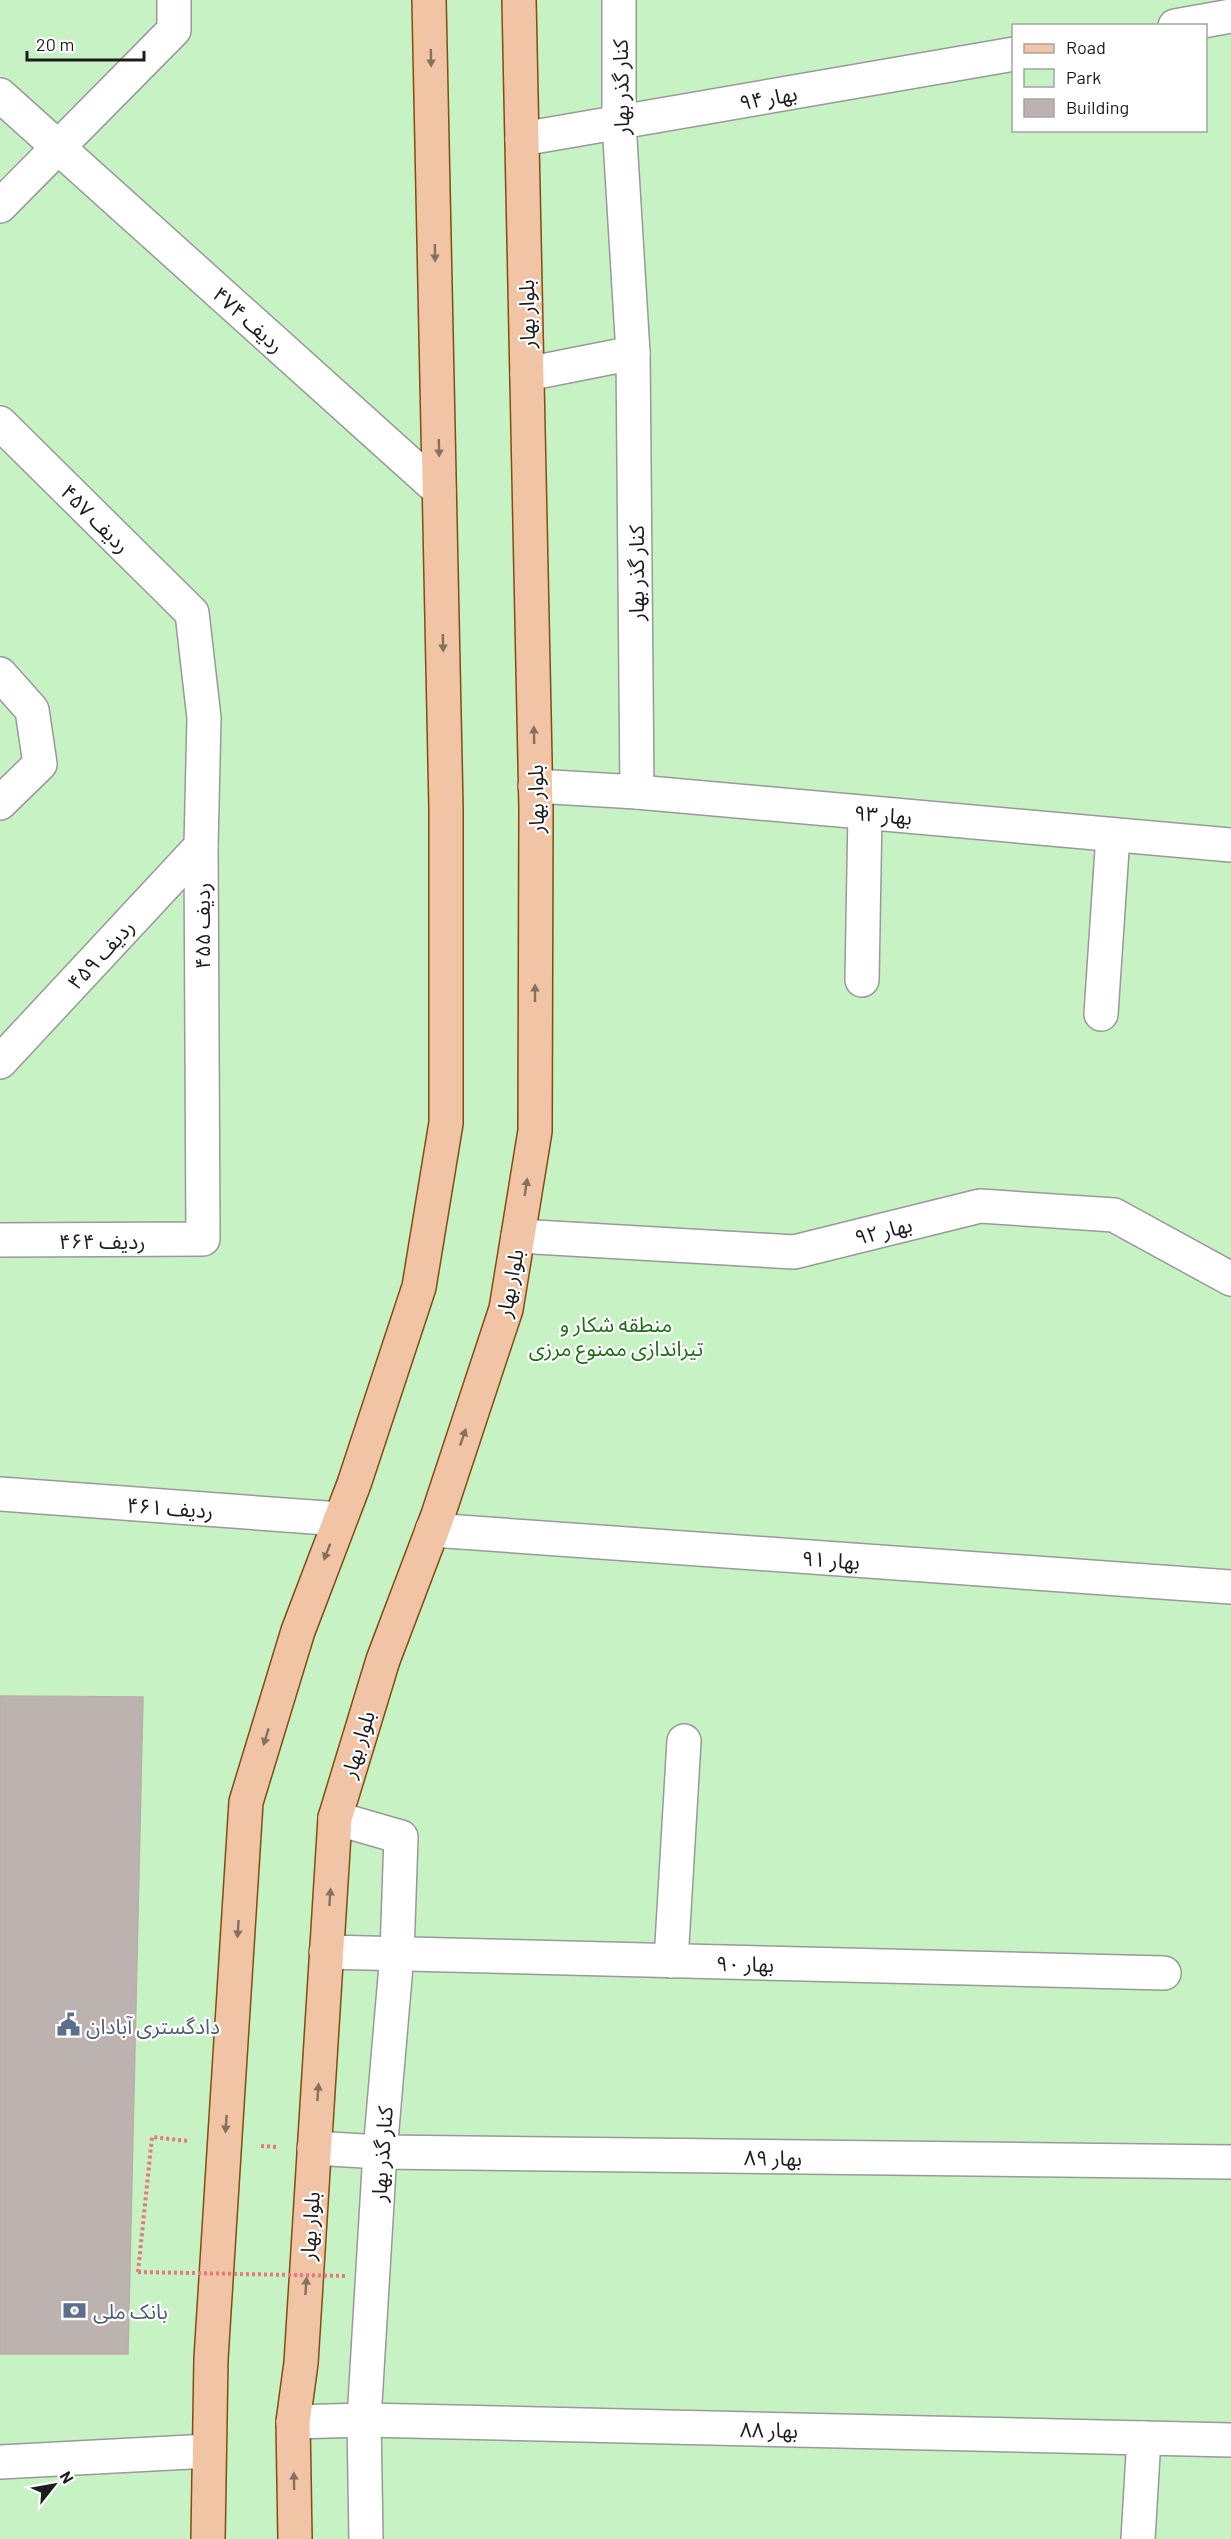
<svg xmlns="http://www.w3.org/2000/svg" width="1231" height="2539" viewBox="0 0 1231 2539" font-family="Barlow,'Noto Sans Arabic',sans-serif">
<rect width="100%" height="100%" fill="#ece8e3"/>
<path fill="#c7f2c4" fill-rule="evenodd" d="M0,0H1231V2539H0ZM1014,26H1206V130H1014Z"/>
<polygon fill="#bcb3b0" stroke="#bcada7" stroke-width="1.5" points="0,1696 143,1697 128,2354 0,2354"/>
<g fill="none" stroke-linecap="round" stroke-linejoin="round">
<defs>
<g id="minor">
<polyline points="1175,26 1231,16"/>
<polyline points="0,95 439,490"/>
<polyline points="522,139 1014,54"/>
<polyline points="0,206 174,30 174,0"/>
<polyline points="633,353 637,792"/>
<polyline points="527,374 633,353 619,123 619,0"/>
<polyline points="0,423 192,613 204,718 201,846 203,1239 0,1240"/>
<polyline points="0,674 32,710 40,764 0,803"/>
<polyline points="535,786 637,792 1231,845"/>
<polyline points="862,980 865,813"/>
<polyline points="1101,1014 1113,835"/>
<polyline points="0,1062 201,846"/>
<polyline points="518,1236 794,1252 980,1206 1114,1215 1231,1279"/>
<polyline points="0,1494 340,1519"/>
<polyline points="432,1530 1231,1587"/>
<polyline points="335,1818 401,1837 397,1954 380,2152 364,2420 366,2539"/>
<polyline points="326,1952 1164,1973"/>
<polyline points="671,1961 684,1741"/>
<polyline points="314,2148 380,2152 1231,2162"/>
<polyline points="293,2422 364,2420 1144,2438 1138,2539"/>
<polyline points="1144,2438 1231,2440"/>
<polyline points="0,2462 209,2451"/>
</g>
<g id="major">
<polyline points="208,2539 211,2359 246,1802 298,1631 354,1484 419,1287 446,1123 446,809 429,0"/>
<polyline points="295,2539 293,2422 301,2363 335,1818 383,1660 438,1515 506,1309 535,1131 536,809 519,0"/>
</g>
</defs>
<use href="#minor" stroke="#999" stroke-width="36"/>
<use href="#major" stroke="#824d12" stroke-width="36"/>
<g stroke="#e8787c" stroke-width="4" stroke-dasharray="3 3" stroke-linecap="butt">
<polyline points="261,2146 278,2147"/>
<polyline points="138,2272 152,2137 188,2141"/>
</g>
<use href="#minor" stroke="#fff" stroke-width="33"/>
<use href="#major" stroke="#f0c4a4" stroke-width="33"/>
<polyline stroke="#e8787c" stroke-width="4" stroke-dasharray="3 3" stroke-linecap="butt" points="138,2272 346,2276"/>
</g>
<defs><path id="oneway-solid" d="M-6-.8H1V-3.2L6.5 0L1 3.2V.8H-6Z" transform="scale(1.5)"/></defs>
<g fill="#867060">
<use href="#oneway-solid" transform="translate(431 58) rotate(89)"/>
<use href="#oneway-solid" transform="translate(435 253) rotate(89)"/>
<use href="#oneway-solid" transform="translate(439 448) rotate(89)"/>
<use href="#oneway-solid" transform="translate(443 643) rotate(89)"/>
<use href="#oneway-solid" transform="translate(534 735) rotate(-91)"/>
<use href="#oneway-solid" transform="translate(535 993) rotate(-90)"/>
<use href="#oneway-solid" transform="translate(526 1187) rotate(-81)"/>
<use href="#oneway-solid" transform="translate(463 1437) rotate(-71)"/>
<use href="#oneway-solid" transform="translate(327 1552) rotate(111)"/>
<use href="#oneway-solid" transform="translate(266 1737) rotate(107)"/>
<use href="#oneway-solid" transform="translate(330 1897) rotate(-86)"/>
<use href="#oneway-solid" transform="translate(238 1929) rotate(94)"/>
<use href="#oneway-solid" transform="translate(318 2092) rotate(-86)"/>
<use href="#oneway-solid" transform="translate(226 2124) rotate(94)"/>
<use href="#oneway-solid" transform="translate(306 2286) rotate(-86)"/>
<use href="#oneway-solid" transform="translate(294 2481) rotate(-91)"/>
</g>
<defs>
<symbol id="civic-bare" viewBox="-9 -9 18 18"><path d="M-.6-6.5H3V-4.5H.6V-3L4-1V1h2V6H-6V1h2V-1L-.6-3ZM-1.2 2.5V6h2.4V2.5Z" fill="#5c6f8a" stroke="#fff" stroke-width="2.5" paint-order="stroke"/></symbol>
<symbol id="bank-bare" viewBox="-9 -9 18 18"><path d="M-6-4H6V4H-6ZM0-2.3a2.3 2.3 0 1 0 0 4.6a2.3 2.3 0 1 0 0-4.6Z" fill="#5c6f8a" stroke="#fff" stroke-width="2.5" paint-order="stroke"/></symbol>
</defs>
<g fill-rule="evenodd">
<use href="#civic-bare" x="52" y="2008" width="33" height="33"/>
<use href="#bank-bare" x="58" y="2294" width="33" height="33"/>
</g>
<g text-anchor="middle" dominant-baseline="central" stroke-width="4.5" stroke-linejoin="round" paint-order="stroke">
<g font-size="21" fill="#1c1c1c" stroke="#fff">
<text transform="translate(620 87) rotate(-91)">کنار گذر بهار</text>
<text transform="translate(768 97) rotate(-10)">بهار ۹۴</text>
<text transform="translate(526 314) rotate(-91)">بلوار بهار</text>
<text transform="translate(249 319) rotate(42)">ردیف ۴۷۴</text>
<text transform="translate(96 518) rotate(45)">ردیف ۴۵۷</text>
<text transform="translate(635 573) rotate(-90)">کنار گذر بهار</text>
<text transform="translate(535 799) rotate(-91)">بلوار بهار</text>
<text transform="translate(883 814) rotate(5)">بهار ۹۳</text>
<text transform="translate(201 926) rotate(-90)">ردیف ۴۵۵</text>
<text transform="translate(100 954) rotate(-47)">ردیف ۴۵۹</text>
<text transform="translate(883 1230) rotate(-14)">بهار ۹۲</text>
<text x="102" y="1240">ردیف ۴۶۴</text>
<text transform="translate(509 1283) rotate(-79)">بلوار بهار</text>
<text transform="translate(170 1507) rotate(4)">ردیف ۴۶۱</text>
<text transform="translate(831 1559) rotate(4)">بهار ۹۱</text>
<text transform="translate(357 1744) rotate(-73)">بلوار بهار</text>
<text transform="translate(745 1963) rotate(1)">بهار ۹۰</text>
<text transform="translate(381 2154) rotate(-86)">کنار گذر بهار</text>
<text transform="translate(773 2157) rotate(1)">بهار ۸۹</text>
<text transform="translate(309 2226) rotate(-86)">بلوار بهار</text>
<text transform="translate(769 2429) rotate(1)">بهار ۸۸</text>
</g>
<g font-size="21" fill="#1d6c18" stroke="#fff">
<text x="616" y="1323">منطقه شکار و<tspan x="616" dy="24">تیراندازی ممنوع مرزی</tspan></text>
</g>
<g font-size="21" fill="#4e5e75" stroke="#fff" text-anchor="start">
<text x="86" y="2025">دادگستری آبادان</text>
<text x="93" y="2310">بانک ملی</text>
</g>
</g>
<rect x="1012" y="24" width="195" height="108" fill="#ffffff" stroke="#a4a4a4" stroke-width="1.5"/>
<rect x="1024" y="44" width="30" height="9" fill="#f0c4a4" stroke="#a4a4a4" stroke-width="1.5"/>
<text x="1066" y="54" font-size="18" fill="#1c1c1c">Road</text>
<rect x="1024" y="69" width="30" height="18" fill="#c7f2c4" stroke="#a4a4a4" stroke-width="1.5"/>
<text x="1066" y="84" font-size="18" fill="#1c1c1c">Park</text>
<rect x="1024" y="99" width="30" height="18" fill="#bcb3b0" stroke="#a4a4a4" stroke-width="1.5"/>
<text x="1066" y="114" font-size="18" fill="#1c1c1c">Building</text>
<g transform="translate(54 2485) rotate(59)" stroke="#ffffff" stroke-width="4.5" paint-order="stroke">
<path d="M0-4.5L10 22L0 15L-10 22Z" fill="#1c1c1c"/>
<text y="-9" font-size="16" font-weight="bold" text-anchor="middle" fill="#1c1c1c">N</text>
</g>
<path d="M27 51v9h117v-9" fill="none" stroke="#1c1c1c" stroke-width="3"/>
<text x="36" y="51" font-size="18" fill="#1c1c1c" stroke="#ffffff" stroke-width="4.5" paint-order="stroke">20 m</text>
</svg>
